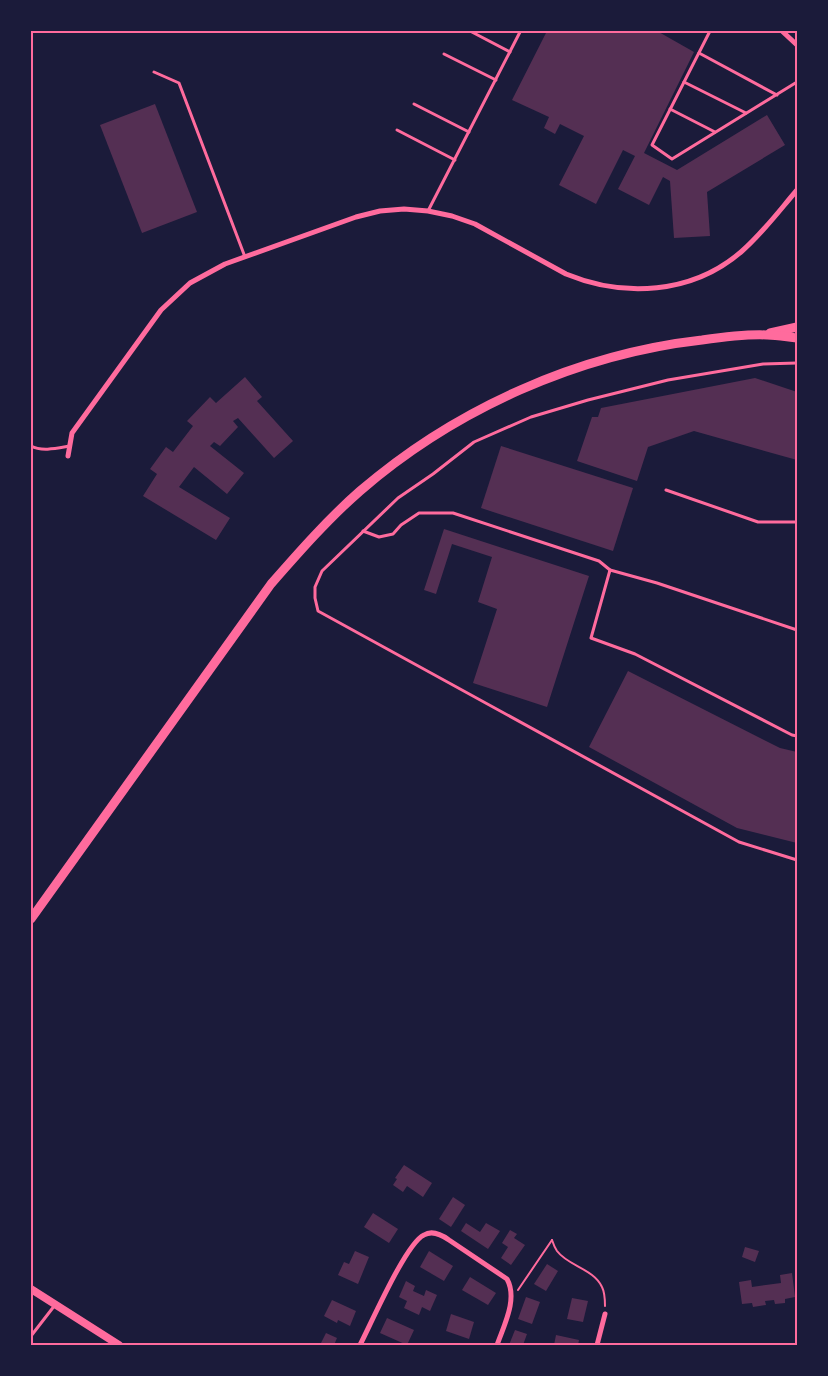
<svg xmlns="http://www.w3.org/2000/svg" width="828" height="1376" viewBox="0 0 828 1376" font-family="Figtree,sans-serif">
<rect width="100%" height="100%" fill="#1b1b3a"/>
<g fill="#542f53">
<polygon points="547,31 657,31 694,52 644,153 677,170 767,115 785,145 707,192 710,236 674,238 670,181 663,177 649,205 618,189 635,156 623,150 596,204 559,185 584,136 560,124 555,134 544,128 549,117 512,100"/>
<polygon points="155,104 197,212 142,233 100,125"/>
<polygon points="245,377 262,397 257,401 293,441 274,458 238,418 233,421 238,427 220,446 214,442 210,446 244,473 227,494 194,467 179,487 230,518 216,540 143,496 157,474 150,469 166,447 173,452 193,426 187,421 210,397 216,403"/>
<polygon points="755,378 797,392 797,460 694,431 648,447 637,481 577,461 592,417 598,417 601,408"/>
<polygon points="501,446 633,488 613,551 481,508"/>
<polygon points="444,529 589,576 547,707 473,683 497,609 478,602 492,557 452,544 436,594 424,590"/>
<polygon points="628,671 780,748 797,752 797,843 737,828 589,747"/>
<polygon points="404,1165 432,1183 423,1197 407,1186 403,1192 393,1185 397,1179 395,1178"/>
<polygon points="453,1197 465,1205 451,1227 439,1219"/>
<polygon points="373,1213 398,1229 389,1243 364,1227"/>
<polygon points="466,1223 480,1232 486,1223 500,1231 488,1249 461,1231"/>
<polygon points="510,1230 517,1234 514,1238 525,1245 511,1265 501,1258 508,1247 502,1243"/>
<polygon points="745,1247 759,1251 755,1262 742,1257"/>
<polygon points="355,1251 369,1257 358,1284 338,1275 344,1262 349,1264"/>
<polygon points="429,1251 453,1266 444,1281 420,1267"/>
<polygon points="547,1264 558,1271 546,1291 534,1284"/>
<polygon points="792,1273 795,1297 785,1299 785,1303 775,1304 774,1300 765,1301 766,1305 753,1307 752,1303 742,1304 739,1282 751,1280 752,1287 781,1283 780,1275"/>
<polygon points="470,1277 496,1293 488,1305 462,1290"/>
<polygon points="406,1281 415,1286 413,1291 424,1296 426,1290 437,1295 430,1311 422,1307 419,1315 404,1308 407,1301 399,1297"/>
<polygon points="526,1297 540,1302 532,1324 518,1319"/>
<polygon points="572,1298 588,1301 583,1322 567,1319"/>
<polygon points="332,1300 356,1311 350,1326 338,1320 337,1323 324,1316"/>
<polygon points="451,1314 474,1322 469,1339 446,1331"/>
<polygon points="387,1318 414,1330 407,1345 380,1333"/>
<polygon points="515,1330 527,1334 523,1345 509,1345"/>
<polygon points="326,1333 337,1338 334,1345 320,1345"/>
<polygon points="556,1335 579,1340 578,1345 554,1345"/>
</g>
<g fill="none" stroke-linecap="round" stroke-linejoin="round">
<g stroke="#ff6b9d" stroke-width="2">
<path d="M552,1240C553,1243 555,1248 557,1251C568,1266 594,1269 602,1287C605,1293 605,1300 605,1306"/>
<polyline points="518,1290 552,1240"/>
</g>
<g stroke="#ff6b9d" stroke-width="3">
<polyline points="470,31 510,52"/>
<polyline points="710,31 652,145 672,159 797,82"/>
<polyline points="699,53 777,95"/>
<polyline points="444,54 496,80"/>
<polyline points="154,72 179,83 245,257"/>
<polyline points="684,82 746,113"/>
<polyline points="414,104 469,132"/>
<polyline points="670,109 715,132"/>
<polyline points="397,130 455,160"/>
<polyline points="428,211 520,32"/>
<polyline points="797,363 763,364 668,380 588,400 531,417 474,442 433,474 398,498 322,571 315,587 315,598 318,611 739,842 797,860"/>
<path d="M31,446C42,452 58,448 70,446"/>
<polyline points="666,490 758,522 797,522"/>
<polyline points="363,531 379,537 393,534 401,525 419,513 453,513 599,561 610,570"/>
<polyline points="797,630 657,583 610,570 591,638 635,654 792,735 797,736"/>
<polyline points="31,1336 55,1305"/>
</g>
<g stroke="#ff6b9d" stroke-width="5">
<polyline points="782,31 797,45"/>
<path d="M68,456L72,433L161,310L190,283L225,264L356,217L380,211L404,209L428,211L452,216L475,224L566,274C624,298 692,294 741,252C762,234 779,211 797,190"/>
<path d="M360,1345C371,1324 406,1243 424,1235C432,1230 442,1235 449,1240L507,1279C518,1299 504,1325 497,1345"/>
<polyline points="597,1345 605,1314"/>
</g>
<polyline stroke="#ff6b9d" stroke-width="8" points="31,1289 119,1345"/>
<g stroke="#ff6b9d" stroke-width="9">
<polyline points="770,333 797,327"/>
<path d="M31,919L271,584C299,552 328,519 360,491C455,409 578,354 702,340C723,337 746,334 767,335C777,335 787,337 797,338"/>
</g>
</g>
<rect width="828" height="1376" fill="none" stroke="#1b1b3a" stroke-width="65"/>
<rect x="32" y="32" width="764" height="1312" fill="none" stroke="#ff6b9d" stroke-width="2"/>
</svg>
